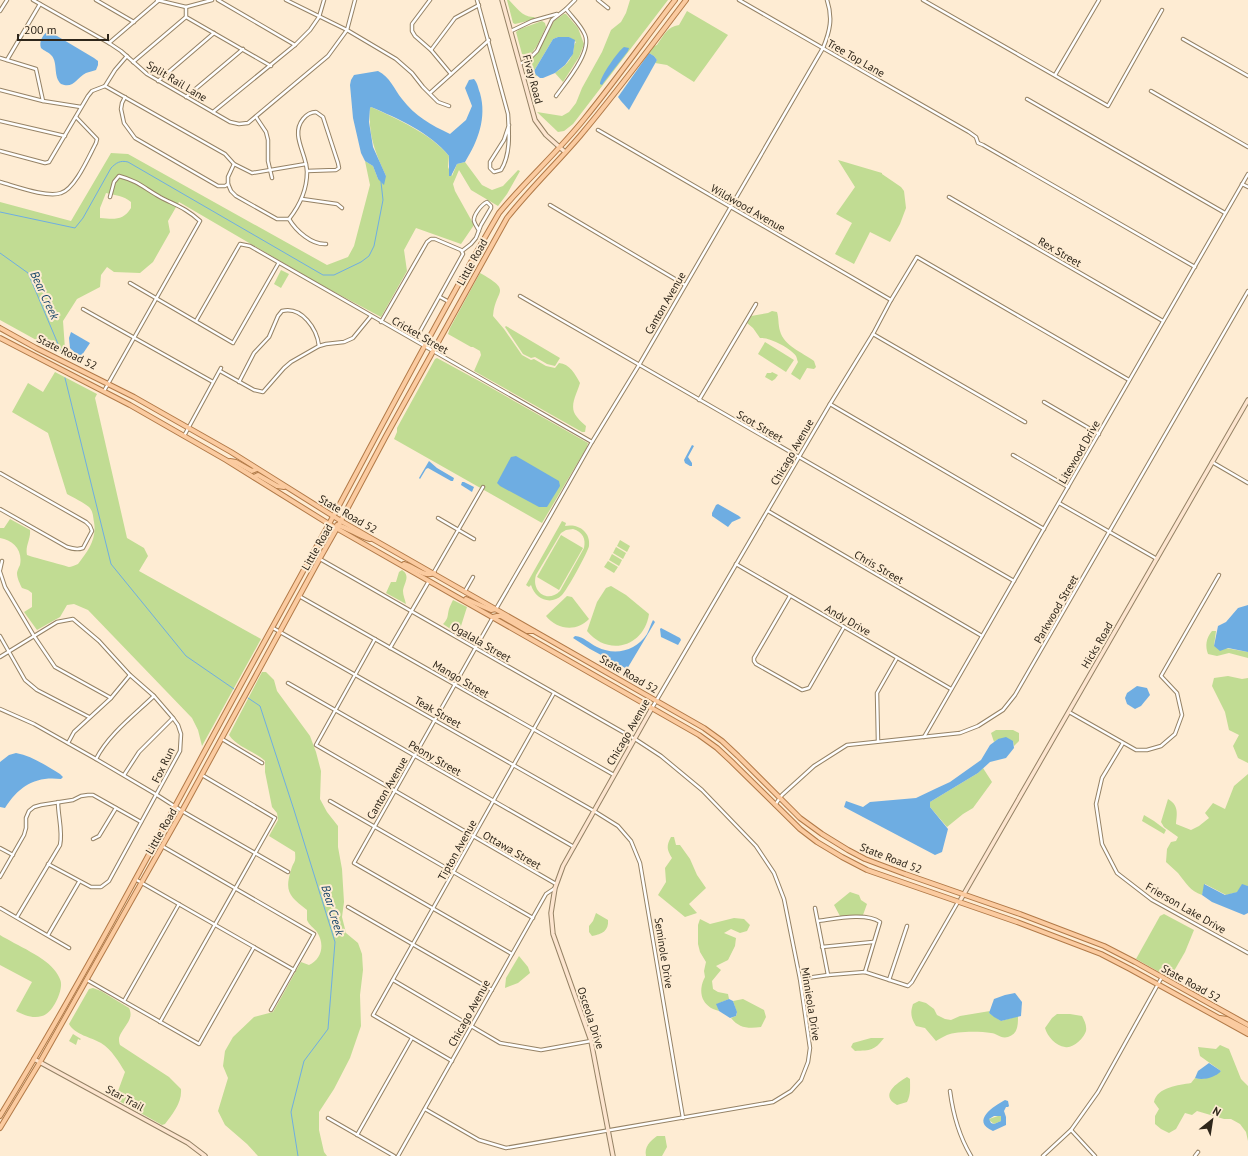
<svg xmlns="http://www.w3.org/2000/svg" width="1248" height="1156" viewBox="0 0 1248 1156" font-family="'PT Sans',sans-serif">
<rect width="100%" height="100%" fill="#feecd3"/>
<g fill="#c1dc93" fill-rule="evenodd">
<path d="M507,0H509C516,7 523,18 534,17L536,19L515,24L513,23Z"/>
<polygon points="630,0 668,0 573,124 564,131 558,132 537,112 562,116 569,112 576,103 582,88 602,52 611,30 621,22 626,13"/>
<path d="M687,11L728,35L694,82L667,65L655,63L657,60L654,56L649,53L654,46L657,45C664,35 667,27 679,25Z"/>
<path d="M564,14H566L578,28L584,44L579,57L563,82L555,73C562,68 569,63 572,55C575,51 572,47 576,42L569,37H558L553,39L534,71L535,74L537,76L529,78L525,65L538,52L554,21Z"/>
<path d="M542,21L545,23L546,27C541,37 537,49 528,57L522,54L516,32L520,29Z"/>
<path d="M371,107C397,119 430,133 449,156L448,167L452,176L457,164L465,162L482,185L492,190L503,186L518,170L520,171L507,194L498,206L471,190L459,170L453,184L455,191L474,225L461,244L416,228L404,250L407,271L381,317L323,286L179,202L168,221L170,232L153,262L140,273L114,272L107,267L101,275L100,287L77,299L63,321L65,349L58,352L0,320V202L71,221L111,153L128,154L327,265L348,257L354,246L370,185L365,161L373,166L378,179L386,176C375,152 368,135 370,108ZM106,193C115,195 124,196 131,202V208C123,221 114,219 100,218V208Z"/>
<polygon points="838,160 882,173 882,174 901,187 904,191 906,208 900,224 890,242 870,232 854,264 835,254 852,223 836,214 855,187"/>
<polygon points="281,270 289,274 281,288 274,284"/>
<path d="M480,273C514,292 495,289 493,316L504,329L522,355L531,360L534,359L546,366L555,368L559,363C570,364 575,374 580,383C577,394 568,407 577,417C580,421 583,423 586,426L585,432H582L474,371L481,355L480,351L473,347H471L448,334L450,328Z"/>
<path d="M772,311L777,312C779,319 778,324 780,331C784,346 802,352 814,361L816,367L814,369L807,368L800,380L791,374L798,362C797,360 797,358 796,356C791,348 769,337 760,338L753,328L747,323L751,316L768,313Z"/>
<polygon points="506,326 560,358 555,366 547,364 535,357 531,358 523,354 505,327"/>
<polygon points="765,342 794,360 786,372 758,354"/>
<polygon points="437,358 481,382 588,443 587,447 542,523 394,439 397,432 397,428 435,359"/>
<path d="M55,372L97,394L95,398L127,538L144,548L148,556L139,571L261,639L202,746L198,730L192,718L88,610L74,604L67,605L60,617L37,630L24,612L32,607V593L28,590L22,588C20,584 17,578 17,573C17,571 19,567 20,565C23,550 13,540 0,538V528H4L10,519L30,530C31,539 25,546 27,555C29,556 66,566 69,567C71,567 75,565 78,564C88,551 97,539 94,522C93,516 93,511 89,507C83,502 74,498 67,494L48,433L12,412L28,383L43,392Z"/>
<polygon points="772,372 778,375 775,379 772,381 765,377 767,373 771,373"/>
<path d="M562,521L566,523L565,526C577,523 591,531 589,546C588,552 567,590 562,595C551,606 535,599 531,585L529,587L526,585ZM573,529C583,532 586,539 584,548L560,591C547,604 531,591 536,575L561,533L566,530Z"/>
<polygon points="561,535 583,548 559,590 537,577"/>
<polygon points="620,540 630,546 627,552 617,546"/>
<polygon points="616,547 626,553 623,559 613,553"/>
<polygon points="612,554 622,560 619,566 609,560"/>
<polygon points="608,561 618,567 614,573 604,567"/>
<path d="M402,570C411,576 404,583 403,591C403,595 405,600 406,604L386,593L391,582H396L399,572Z"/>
<path d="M611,586L626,595L649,614C644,647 608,657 587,631L597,602L606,588Z"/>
<path d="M567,596L572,597L589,619C577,632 557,630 546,616Z"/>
<path d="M453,600L467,607L461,626L455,632L443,624C449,618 447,616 449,609C450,606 452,602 453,600Z"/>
<path d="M1212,631H1216L1214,646L1248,652V658L1229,653L1217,656L1208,654C1205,646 1206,638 1212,631Z"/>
<path d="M262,672H266L274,680L277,691L310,736L316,752L321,771L320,799L327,812L338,826V847L342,869L344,902L342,917L346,933L358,943L362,954L363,970L360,995L361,1026L350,1058L334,1089L319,1112V1130L324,1152L327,1156H258L247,1144L225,1125L218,1111L228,1078L223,1066L225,1051L233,1037L254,1017L273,1012L301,962L309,965C322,959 325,944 317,932C314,928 309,925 307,920V910C290,897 284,892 291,870C294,860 296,864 295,852L269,836L278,820L277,813L272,807L265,772V761C254,751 237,747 229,735Z"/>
<polygon points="1228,676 1242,679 1248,678 1248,763 1238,758 1233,746 1239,735 1229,730 1225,712 1212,686 1214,678"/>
<polygon points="996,730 1013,730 1019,733 1019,741 1014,746 1013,741 998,739 994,742 991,733"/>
<polygon points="983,768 992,782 973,808 963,814 947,827 930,807 930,802 978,773"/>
<path d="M1248,774V886L1242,885L1238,892L1226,895L1205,884L1202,895C1190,891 1186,883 1178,873C1174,869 1170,866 1166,862L1167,849L1171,842L1176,841L1178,837L1164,827L1161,822L1168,799C1179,805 1177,814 1176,824L1191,830L1199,826L1209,818L1205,813L1213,803L1225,809L1234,786Z"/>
<polygon points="1144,815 1154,821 1166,830 1164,834 1142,821"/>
<path d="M671,837H674L676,845H680L690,859L697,875L706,888L689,904L697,913L685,917L658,895L666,882L665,868L672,858C667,850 666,846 671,837Z"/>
<polygon points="850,892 859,895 861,900 867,904 863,915 840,916 834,905"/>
<path d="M596,913L608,920C609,931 602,934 592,936L589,932V926L593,921Z"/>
<polygon points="1164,914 1194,930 1185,952 1170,978 1136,959 1160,916"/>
<path d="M734,918L744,919L750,925L747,931L740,933L731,929L724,933L736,938L735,946L728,960L716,966L721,970L712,981L713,989L718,992L728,994L729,999L717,1004L719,1011C702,1007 697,992 705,977L704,971L706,962L700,952L698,944V925L700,919L710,924Z"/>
<path d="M0,935C16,945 46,957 56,972C58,975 61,980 61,983C62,993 52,1014 42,1016C33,1019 24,1015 16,1011L32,982L0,965Z"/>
<polygon points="519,956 528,967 530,973 518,983 505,988 506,978"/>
<path d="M93,988L101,991L129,1008C135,1020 122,1027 119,1038C119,1040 119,1043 120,1045L169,1077L181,1089C182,1103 173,1113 165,1124L162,1125L119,1101L118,1091L125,1072C119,1062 112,1050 101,1043C91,1037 75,1035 69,1024L89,989Z"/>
<path d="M743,999L764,1010L766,1017L761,1027C748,1029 739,1028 731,1018L736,1016L737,1013L733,1001Z"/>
<path d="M919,1001L926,1003L934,1009L937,1015L945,1019L951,1020L960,1016L990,1011L989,1013L1001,1021L1018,1016C1018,1025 1018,1034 1008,1037C1000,1039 997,1033 991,1033C980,1031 956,1031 947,1035C943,1037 939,1039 936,1041L925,1028L916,1026C911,1018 910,1013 913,1004Z"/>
<path d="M1057,1014H1070L1082,1016C1084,1020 1087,1025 1086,1031C1084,1038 1073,1049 1065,1047C1056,1046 1047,1036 1045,1028L1052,1018Z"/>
<polygon points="73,1034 81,1039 80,1040 78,1039 76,1045 69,1041"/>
<path d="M871,1038H884C874,1051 871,1050 855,1051L851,1047L853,1043Z"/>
<path d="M1220,1045L1229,1049L1241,1079L1248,1086V1141L1246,1132L1240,1124L1231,1119H1224L1197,1111L1192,1115L1185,1113L1176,1129L1169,1133L1161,1129L1155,1124V1116L1159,1109L1154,1102C1157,1087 1179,1085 1191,1083L1195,1078C1204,1081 1213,1075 1221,1071L1200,1056L1198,1047L1216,1049Z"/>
<path d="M907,1077L910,1079C910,1087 911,1095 907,1102L897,1105C879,1095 897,1083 907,1077Z"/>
<polygon points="1001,1115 1001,1121 994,1124 989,1120 989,1119"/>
<path d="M657,1136H665L667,1147L662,1156H646C644,1147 650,1141 657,1136Z"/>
</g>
<g fill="#6eade2" fill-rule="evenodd">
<path d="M47,32L52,33L94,58L98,61V65L96,70C93,71 89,72 86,73C76,78 74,89 61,84C53,76 58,64 52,56C49,52 44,51 41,48C39,42 42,36 47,32Z"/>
<polygon points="558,37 569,37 575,40 573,54 565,65 555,73 543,78 540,78 535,74 534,71 553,39"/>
<path d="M624,47L629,48L628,51L604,82L602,85L600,84C600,77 618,51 624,47Z"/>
<polygon points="649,53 654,56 657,60 629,110 621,101 618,97"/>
<path d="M378,71C390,77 394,89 402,99C415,116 431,125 450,134L466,120L472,106L465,88L469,80L474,79C478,84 478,88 480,93C487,118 478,141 465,162L457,164L451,176H449V156C431,133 397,118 371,107L370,108L369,122L373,147L386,176L384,185L378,179L373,166L365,161L361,153L353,118L350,85L351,80L354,75Z"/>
<polygon points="71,332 90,343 80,358 70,348 69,338"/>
<polygon points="692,445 694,446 688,457 692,463 692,466 690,466 685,463 684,460"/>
<polygon points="516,456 559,481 560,486 547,507 539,507 500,486 497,483 511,457"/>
<polygon points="429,461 437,468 454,478 453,481 451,481 428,468 426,469 420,479 419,478"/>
<polygon points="462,482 464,482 474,487 472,492 461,485"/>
<polygon points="718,504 739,516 741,518 732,522 728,527 712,516 712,513 716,505"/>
<polygon points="1248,605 1248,652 1228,648 1220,651 1214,646 1218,626 1226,622 1238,608"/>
<path d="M653,620L655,622L627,669L590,649L573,638L575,636C584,637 589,643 597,647C615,656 636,651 647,634C649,630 651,624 653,620Z"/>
<polygon points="661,628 680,638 681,640 678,645 661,637 660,629"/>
<polygon points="1137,686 1147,688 1150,695 1141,706 1135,709 1127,704 1125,698 1127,693"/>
<polygon points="1006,737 1013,741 1014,748 1006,758 990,762 978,773 930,802 930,807 948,829 942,852 935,855 844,807 846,801 863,807 870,802 916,798 937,788 950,782 981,760 990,745 998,739"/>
<path d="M16,753C32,756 45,765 60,774L63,777L61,779C35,776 19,786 5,808L0,807V762L9,755Z"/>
<polygon points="1204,884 1225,895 1237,892 1242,884 1248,886 1248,913 1244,915 1212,902 1202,895"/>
<polygon points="1015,993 1022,1002 1021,1016 1001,1021 994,1017 989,1013 994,999 1005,995"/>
<polygon points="729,999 733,1001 737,1012 736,1016 730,1018 719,1011 716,1004"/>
<path d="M1209,1063L1221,1071C1216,1077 1203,1081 1195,1078L1198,1071Z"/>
<path d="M1005,1100L1008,1101L1009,1106L1008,1107H1006L1004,1111L1006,1117V1125L993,1131C970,1121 994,1106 1005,1100ZM994,1116H1001V1121L994,1124L991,1123L989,1119Z"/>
</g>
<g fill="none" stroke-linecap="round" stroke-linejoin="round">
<g stroke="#6eade2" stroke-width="1">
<path d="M0,212L75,228L83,218L111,168C116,163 120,160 128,162L323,275H334L361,262L369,256L374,246L383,200L381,182"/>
<polyline points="0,253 28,273 61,351"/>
<polyline points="65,378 111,564 186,656 234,689"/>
<polyline points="248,698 260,706 294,810 335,942 328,1029 304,1061 291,1112 298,1156"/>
</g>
<defs>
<g id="street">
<polyline points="33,0 109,43 121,51 147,74 230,122 239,124 248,123 328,56 347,30 355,0"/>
<polyline points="96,0 134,22"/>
<polyline points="157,0 186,7 212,0"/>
<polyline points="218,0 295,45"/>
<polyline points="286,0 347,30 396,59 412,73 423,87 438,102 449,106"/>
<polyline points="430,0 412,24 412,31 415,36 431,50 451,74"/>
<path d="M477,0L508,114C509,132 511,154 501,170L494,172L490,168V162L504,140L509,125"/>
<polyline points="598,0 608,8"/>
<polyline points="739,0 969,132 976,137 978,143 983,145 1195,267"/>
<polyline points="923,0 1108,106 1162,10"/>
<polyline points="186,7 186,17 271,66"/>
<polyline points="0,11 7,0"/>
<polyline points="511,31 532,21 557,14"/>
<polyline points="1183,39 1248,76"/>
<polyline points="109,43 158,1"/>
<polyline points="431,50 455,18 479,5"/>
<polyline points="0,58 36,69 43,101"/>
<polyline points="7,60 40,4"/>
<polyline points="133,62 186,17"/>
<polyline points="520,64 529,59 537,51 552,20 566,9 575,0"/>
<polyline points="1055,75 1099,0"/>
<polyline points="158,81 214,33"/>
<polyline points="105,86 225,154 234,164 252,173 306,164"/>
<polyline points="0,90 43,101 81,107"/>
<polyline points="1151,91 1248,147"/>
<polyline points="430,93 489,40"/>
<path d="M556,96C566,82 592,52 585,35C581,25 572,17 566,9"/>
<path d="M125,97L122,103L121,109L124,123L135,138L218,186H225L228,184L231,191L236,196L277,219H289C296,231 312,245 326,244"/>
<polyline points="186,97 243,49"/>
<polyline points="1027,99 1225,213"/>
<polyline points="213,112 295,45 310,30 319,17 324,0"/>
<polyline points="256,117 266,132 268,140 268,161 272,178"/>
<polyline points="0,121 65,136"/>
<polyline points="598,130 891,300"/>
<polyline points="0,151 45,163 49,162 88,96 92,91 105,86 115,70 127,56"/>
<path d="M0,182C15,186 47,198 61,193C75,189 89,156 96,143L97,139L76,117"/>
<polyline points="228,184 228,177 234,164"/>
<polyline points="1242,184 1248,187"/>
<polyline points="949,197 1163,321"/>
<polyline points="302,199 337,204 342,208"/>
<polyline points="550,205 685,285"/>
<path d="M289,219C300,205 307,190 307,172C307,154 290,135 303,119C307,114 311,112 316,112L323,117L338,163L339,168L336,170L307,171"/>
<path d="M462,251L471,244L476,238L481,225L491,208V206L487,202C482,204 473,215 474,221C475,225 478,228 479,231"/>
<polyline points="130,283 233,343 278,264"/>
<polyline points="520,296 1014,581"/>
<polyline points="440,297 449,302"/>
<polyline points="83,309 213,382"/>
<polyline points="196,321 240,244 250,246 592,442"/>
<polyline points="381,322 427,242 431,239 435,239 461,250 463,254 418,335"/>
<polyline points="873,334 1025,422"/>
<polyline points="220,371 254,390 263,392 284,368 291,362 319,346 326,344 344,342 353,338 371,316"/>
<path d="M239,382L254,353L269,337L278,316L282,311C302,306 317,329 319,346"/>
<path d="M104,391L200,221C186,208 175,205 160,197C144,188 138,181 119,176L114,182L110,197"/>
<polyline points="699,400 756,304"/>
<polyline points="1044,402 1099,434"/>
<polyline points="830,404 1044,529"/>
<polyline points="184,436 221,368"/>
<polyline points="1013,455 1068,487"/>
<polyline points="1212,462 1248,483"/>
<path d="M0,473L86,522L90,526L92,531L83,548C77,550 73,549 67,547L0,509"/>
<polyline points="1059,503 1157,559"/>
<polyline points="768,511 982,636"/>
<polyline points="438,518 474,539"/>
<polyline points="320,559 635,739 661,756 702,790 756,846 774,873 784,899 800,979 810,1048 808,1062 801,1080 791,1091 773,1102 506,1148 479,1140 425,1109"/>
<polyline points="736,564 951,689"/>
<polyline points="0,570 2,561"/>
<polyline points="0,572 5,587 34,636 55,667 111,698"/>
<polyline points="434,572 483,487"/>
<polyline points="465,591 473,577"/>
<polyline points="299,596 614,775"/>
<polyline points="790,596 754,658 754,661 756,664 802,690 809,688 844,627"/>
<path d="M496,609L546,523L592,442L639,365L823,48C830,31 833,18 827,0"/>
<polyline points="493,617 354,863 512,954"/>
<polyline points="273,628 594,811 618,826 631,841 640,863 683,1118"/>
<polyline points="0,636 25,680 37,690 89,717"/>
<polyline points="375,639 316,745 556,884"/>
<polyline points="390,648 429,581"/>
<polyline points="0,657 57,622 73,619 99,641 130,675 154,696 173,718 178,725 181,734 180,751 109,881 101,887 91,887 48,864"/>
<polyline points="288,683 574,847"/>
<polyline points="652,708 830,404 873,334 891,300 917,257 1129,380"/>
<polyline points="0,709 34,724 96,759 157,795 182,811 288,872"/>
<polyline points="1069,712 1136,750 1147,750 1161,746 1175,734 1182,715 1177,693 1161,676 1219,575"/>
<polyline points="924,737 1248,174"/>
<polyline points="222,739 262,763"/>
<polyline points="878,741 877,693 897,658"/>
<polyline points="68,743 74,732 111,698 130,675"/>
<polyline points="1123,743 1102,778 1096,804 1102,844 1117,873 1152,900 1248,953"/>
<path d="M96,759C108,735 134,715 154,696"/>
<polyline points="124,775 139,752 173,718"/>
<polyline points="330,801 533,918"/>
<polyline points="775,805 782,795 814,766 847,745 960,733 978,726 1003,710 1015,695 1248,291"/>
<polyline points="93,839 99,836 116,808"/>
<polyline points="162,846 314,934 271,1010"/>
<polyline points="0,848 13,855"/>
<polyline points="0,877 24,835 26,828 26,818 29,811 34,807 41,805 73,800 81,796 88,795 93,795 141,822"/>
<polyline points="135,879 294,970"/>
<polyline points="348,907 492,990"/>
<polyline points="0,908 69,948"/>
<polyline points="815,908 828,975"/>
<path d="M17,917L60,845C63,832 58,816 58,802"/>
<path d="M818,921C834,919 866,912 880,922L865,972"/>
<polyline points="48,935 79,882"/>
<polyline points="822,947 873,942"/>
<polyline points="800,979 828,975 865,972 908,986 912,982 958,902"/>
<polyline points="87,980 199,1044 254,947"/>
<polyline points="393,980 500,1043 541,1050 591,1041"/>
<polyline points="889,980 907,926"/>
<polyline points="124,1001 179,904"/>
<polyline points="160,1022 275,818 202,775"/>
<polyline points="452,1061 373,1015 554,693"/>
<path d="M950,1091C953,1114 959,1136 971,1156"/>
<polyline points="328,1118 394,1156"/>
<polyline points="1071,1130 1095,1156"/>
<polyline points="357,1135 412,1038"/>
<polyline points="398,1156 546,894 555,888"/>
<polyline points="1043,1156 1071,1130 1098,1092 1162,977"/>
<polyline points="1195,1156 1198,1152"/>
</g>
<g id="secondary">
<polyline points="502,0 535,120 546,135 565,152"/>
<polyline points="961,899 1248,400"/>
<polyline points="34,1059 188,1143 205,1156"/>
<polyline points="613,1156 591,1041 553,934 551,913 555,888 563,866 652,708"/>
</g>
<g id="primary">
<polyline points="0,328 36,348 134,397 231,452 341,521 704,728 722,741 738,756 800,818 822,834 848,850 865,859 905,874 1020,914 1104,946 1135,962 1248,1025"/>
<polyline points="0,338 130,405 226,460 329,524 699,735 717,748 732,762 800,829 817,842 842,857 867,870 1017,922 1101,954 1130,969 1248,1034"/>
<polyline points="230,461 236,462 252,471 257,469"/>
<polyline points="254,477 258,475 277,486 284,487"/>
<path d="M337,525C349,528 358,536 370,539"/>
<path d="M404,564C414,566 424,578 434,573"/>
<polyline points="466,599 491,610 496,609"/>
<polyline points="493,617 497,616 501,616 527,631 533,631"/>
<polyline points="1220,1018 1227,1019 1248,1030"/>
<path d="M0,1116C83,980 157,839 233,699C267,637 301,575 335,513C389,412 442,311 499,213C526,180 558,152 585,118C616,80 645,39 675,0"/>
<path d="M0,1128L40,1062L182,811L320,558L337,528L386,436L507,218C530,189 556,164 580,136C617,92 651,46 686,0"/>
</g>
</defs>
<use href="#street" stroke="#958265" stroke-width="4.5"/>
<use href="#secondary" stroke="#958265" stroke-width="5.5"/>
<use href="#primary" stroke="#b27a48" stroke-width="6"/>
<use href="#street" stroke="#fff" stroke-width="2.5"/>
<use href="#secondary" stroke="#fde5cf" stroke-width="3.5"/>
<use href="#primary" stroke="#fbcba0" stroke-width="4"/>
</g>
<g text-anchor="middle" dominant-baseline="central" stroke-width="4" stroke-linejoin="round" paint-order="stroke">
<g font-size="11" fill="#2e261a" stroke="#feecd3">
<text transform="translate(856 58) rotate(30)">Tree Top Lane</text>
<text transform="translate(533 79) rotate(75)">Fivay Road</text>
<text transform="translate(177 81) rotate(31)">Split Rail Lane</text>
<text transform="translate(748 208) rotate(30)">Wildwood Avenue</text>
<text transform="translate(1060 252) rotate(30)">Rex Street</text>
<text transform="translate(472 262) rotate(-61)">Little Road</text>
<text transform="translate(665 303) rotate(-60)">Canton Avenue</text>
<text transform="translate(420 335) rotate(30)">Cricket Street</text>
<text transform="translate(67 352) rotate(26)">State Road 52</text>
<text transform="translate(760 426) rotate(30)">Scot Street</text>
<text transform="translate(792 452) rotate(-60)">Chicago Avenue</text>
<text transform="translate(1079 452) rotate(-60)">Litewood Drive</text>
<text transform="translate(348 514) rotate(30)">State Road 52</text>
<text transform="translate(317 547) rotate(-60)">Little Road</text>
<text transform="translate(879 567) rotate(30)">Chris Street</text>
<text transform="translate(1056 609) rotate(-60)">Parkwood Street</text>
<text transform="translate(848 620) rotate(30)">Andy Drive</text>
<text transform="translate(481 642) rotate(30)">Ogalala Street</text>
<text transform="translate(1097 645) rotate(-60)">Hicks Road</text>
<text transform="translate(629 674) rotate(30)">State Road 52</text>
<text transform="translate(461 679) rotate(30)">Mango Street</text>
<text transform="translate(438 712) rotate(30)">Teak Street</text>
<text transform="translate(628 732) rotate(-60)">Chicago Avenue</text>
<text transform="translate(435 758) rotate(30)">Peony Street</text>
<text transform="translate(163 765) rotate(-64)">Fox Run</text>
<text transform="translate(387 788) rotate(-60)">Canton Avenue</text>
<text transform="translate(161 831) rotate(-60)">Little Road</text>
<text transform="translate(457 850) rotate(-61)">Tipton Avenue</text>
<text transform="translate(512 850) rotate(30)">Ottawa Street</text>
<text transform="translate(891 858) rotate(21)">State Road 52</text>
<text transform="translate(1186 908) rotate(30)">Frierson Lake Drive</text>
<text transform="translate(664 953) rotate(81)">Seminole Drive</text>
<text transform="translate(1191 983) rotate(29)">State Road 52</text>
<text transform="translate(811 1004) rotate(81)">Minnieola Drive</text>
<text transform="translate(469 1013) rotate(-61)">Chicago Avenue</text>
<text transform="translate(591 1018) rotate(72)">Osceola Drive</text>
<text transform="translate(125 1098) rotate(29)">Star Trail</text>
</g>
<g font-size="12" font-style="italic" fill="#154468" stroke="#feecd3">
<text transform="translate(45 295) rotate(65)">Bear Creek</text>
<text transform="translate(333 910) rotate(73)">Bear Creek</text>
</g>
</g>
<g transform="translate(1212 1120) rotate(30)" stroke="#feecd3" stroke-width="3" paint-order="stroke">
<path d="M0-3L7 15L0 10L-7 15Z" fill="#2e261a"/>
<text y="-6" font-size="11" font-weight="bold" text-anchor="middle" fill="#2e261a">N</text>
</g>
<path d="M18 34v6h90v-6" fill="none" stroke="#2e261a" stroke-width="2"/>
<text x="24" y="34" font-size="12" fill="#2e261a" stroke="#feecd3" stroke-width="3" paint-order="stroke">200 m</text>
</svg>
